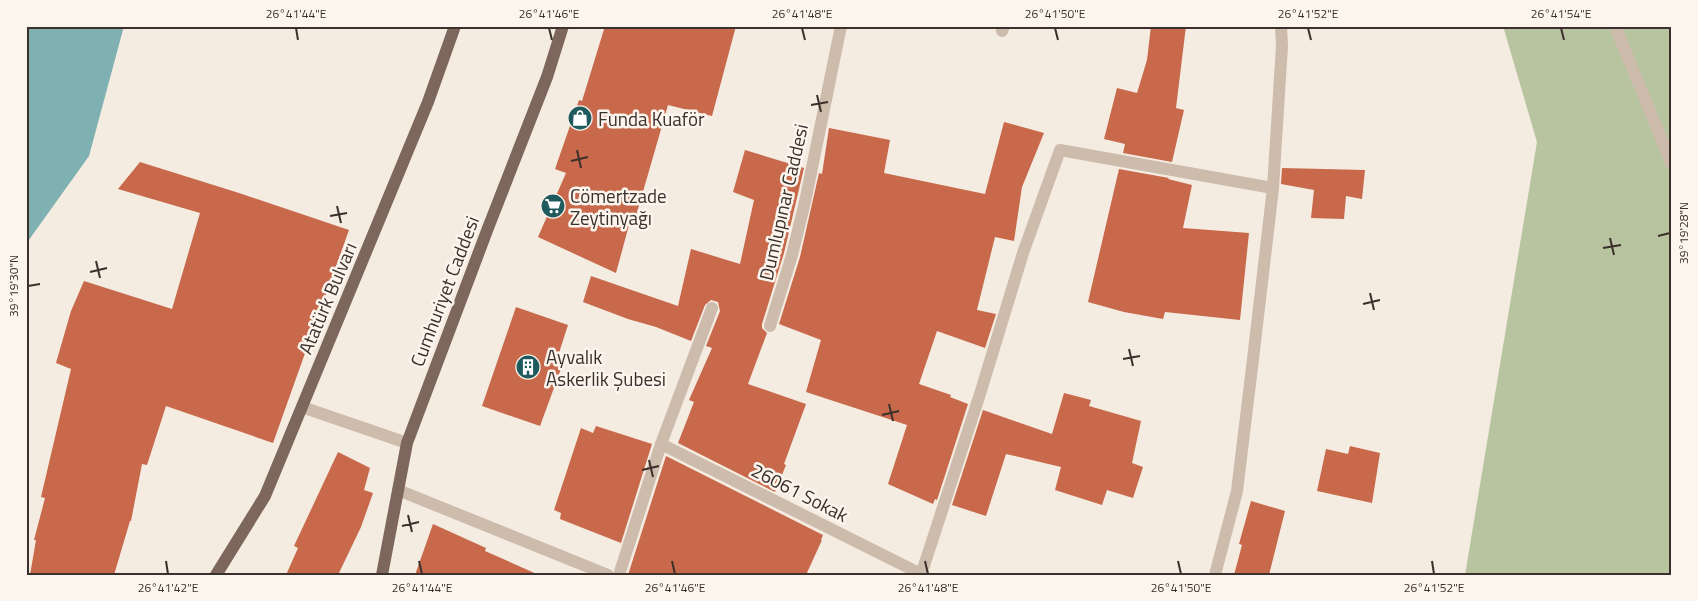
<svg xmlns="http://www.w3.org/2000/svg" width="1698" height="601" viewBox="0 0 1698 601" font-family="'Titillium Web',sans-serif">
<rect width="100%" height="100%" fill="#f4ebe1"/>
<polygon fill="#b8c4a0" points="1503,26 1672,26 1672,575 1465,575 1537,142"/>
<polygon fill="#7fb0b2" points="26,26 124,26 89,156 26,244"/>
<g fill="#c8694b">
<polygon points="605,26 736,26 712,116 668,105 636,216 632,214 616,273 538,237 566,173 555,169 579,100 582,101"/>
<polygon points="1151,26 1186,26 1176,108 1184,110 1172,162 1123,153 1125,144 1104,139 1117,88 1137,93 1147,60"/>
<polygon points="1004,122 1044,133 1022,187 1014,241 995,237 977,310 996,314 985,348 937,331 919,384 951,395 950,397 968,404 937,500 935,499 933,504 888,484 907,425 806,392 821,340 779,324 800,257 819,173 822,174 829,128 890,140 884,173 985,194"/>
<polygon points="745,150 804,168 784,253 762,324 762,328 767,333 748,384 806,404 784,464 786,465 775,492 678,443 694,402 689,400 712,348 706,346 720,311 718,302 711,300 705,305 691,341 656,327 628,319 583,302 591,276 678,306 691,249 740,264 754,200 733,192"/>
<polygon points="140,162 239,193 349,230 273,443 166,406 147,465 142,464 131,521 130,521 114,575 30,575 36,540 34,540 45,498 41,497 71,369 56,363 71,311 84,281 172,309 200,213 118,189"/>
<polygon points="1282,168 1365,170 1362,199 1346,196 1344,219 1311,218 1314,190 1281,184"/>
<polygon points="1119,169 1169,178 1168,179 1192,185 1183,228 1249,233 1240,320 1165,312 1163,319 1124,312 1088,302"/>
<polygon points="516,307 568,325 558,356 565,358 540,426 482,406"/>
<polygon points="1064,393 1091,400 1089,406 1141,421 1132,463 1143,467 1133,498 1107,490 1102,505 1055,490 1061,467 1006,454 986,516 952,505 983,410 1052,434"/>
<polygon points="596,426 652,444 621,543 560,519 561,513 554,510 581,428 593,433"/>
<polygon points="1350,446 1380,453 1372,503 1317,491 1326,449 1348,454"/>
<polygon points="338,452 370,468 364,490 373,493 361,527 338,575 286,575 298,548 294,546"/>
<polygon points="666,456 823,535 821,540 822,540 806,575 628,575"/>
<polygon points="1251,501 1285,511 1269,575 1234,575 1242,545 1239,544"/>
<polygon points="433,524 486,548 485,551 539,575 415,575"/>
</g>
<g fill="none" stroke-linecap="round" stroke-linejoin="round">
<g stroke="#cdbbac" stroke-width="12">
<polyline points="1615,26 1672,165"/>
<polyline points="1002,31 1004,26"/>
<polyline points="770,326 792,255 805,202 841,26"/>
<polyline points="302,407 407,443"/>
<polyline points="661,444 921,574"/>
<polyline points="398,490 608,575"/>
<polyline points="619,575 661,444 712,308"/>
<polyline points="921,575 980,394 1023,253 1060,150 1273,188"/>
<polyline points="1215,575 1237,491 1253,359 1273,188 1282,46 1281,26"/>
</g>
<g stroke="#7d675c" stroke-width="12">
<polyline points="216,575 265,496 428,102 455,26"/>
<polyline points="382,575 407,443 488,228 547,77 563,26"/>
</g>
</g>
<path fill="none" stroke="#3b302b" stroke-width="2" d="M296,28L298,40M549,28L552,40M802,28L805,40M1055,28L1058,40M1308,28L1311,40M1561,28L1564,40M817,95L821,112M811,105L828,102M577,150L581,168M571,161L588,157M337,206L341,223M330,216L347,213M1658,236L1670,233M1610,238L1614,255M1603,248L1621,245M96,261L100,278M90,272L107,268M28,286L40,284M1370,293L1374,310M1363,304L1380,300M1129,349L1133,366M1123,359L1140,356M889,404L893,421M882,415L899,411M649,460L653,477M642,470L659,466M408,515L412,532M402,526L419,522M166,561L168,574M419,561L422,574M672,561L675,574M925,561L928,574M1178,561L1181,574M1432,561L1434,574"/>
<defs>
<symbol id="shop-disc" viewBox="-11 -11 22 22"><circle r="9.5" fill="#1f5a5e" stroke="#fbf5ee"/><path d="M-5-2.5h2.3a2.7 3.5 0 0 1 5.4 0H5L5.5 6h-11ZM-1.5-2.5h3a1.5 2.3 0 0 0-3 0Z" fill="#fff"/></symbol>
<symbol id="supermarket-disc" viewBox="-11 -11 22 22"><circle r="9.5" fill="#1f5a5e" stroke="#fbf5ee"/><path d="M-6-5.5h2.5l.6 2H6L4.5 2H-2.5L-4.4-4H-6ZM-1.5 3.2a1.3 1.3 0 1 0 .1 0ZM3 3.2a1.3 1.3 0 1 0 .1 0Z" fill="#fff"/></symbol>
<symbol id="building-disc" viewBox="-11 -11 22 22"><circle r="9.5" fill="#1f5a5e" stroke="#fbf5ee"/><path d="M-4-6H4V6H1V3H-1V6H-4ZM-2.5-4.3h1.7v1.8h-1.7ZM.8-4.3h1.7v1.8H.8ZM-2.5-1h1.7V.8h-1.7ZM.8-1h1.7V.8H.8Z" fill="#fff"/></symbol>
</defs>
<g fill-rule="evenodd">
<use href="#shop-disc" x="566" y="104" width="28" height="28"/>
<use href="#supermarket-disc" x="539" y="192" width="28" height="28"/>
<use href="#building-disc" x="514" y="353" width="28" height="28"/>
</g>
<g text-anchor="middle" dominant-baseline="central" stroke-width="5" stroke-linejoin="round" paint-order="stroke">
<g font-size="19" fill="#3b302b" stroke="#fbf5ee" text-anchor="start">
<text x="598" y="118">Funda Kuaför</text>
<text x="570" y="195">Cömertzade<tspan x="570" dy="22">Zeytinyağı</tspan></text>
<text x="546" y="356">Ayvalık<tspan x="546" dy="22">Askerlik Şubesi</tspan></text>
</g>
<g font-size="19" fill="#3b302b" stroke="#fbf5ee">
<text transform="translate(783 202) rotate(-77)">Dumlupınar Caddesi</text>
<text transform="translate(444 291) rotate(-69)">Cumhuriyet Caddesi</text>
<text transform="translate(327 298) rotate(-67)">Atatürk Bulvarı</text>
<text transform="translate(800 492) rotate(27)">26061 Sokak</text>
</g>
</g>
<rect width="1698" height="601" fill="none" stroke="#fbf5ee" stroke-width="55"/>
<rect x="28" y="28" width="1642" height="546" fill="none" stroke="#3b302b" stroke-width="2"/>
<g font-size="12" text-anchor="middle" fill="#3b302b">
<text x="296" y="18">26°41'44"E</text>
<text x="549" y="18">26°41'46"E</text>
<text x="802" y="18">26°41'48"E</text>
<text x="1055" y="18">26°41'50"E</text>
<text x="1308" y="18">26°41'52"E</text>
<text x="1561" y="18">26°41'54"E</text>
<text transform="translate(1684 233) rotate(-90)" y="4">39°19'28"N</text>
<text transform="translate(14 286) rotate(-90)" y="4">39°19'30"N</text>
<text x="168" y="592">26°41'42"E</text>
<text x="422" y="592">26°41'44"E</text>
<text x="675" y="592">26°41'46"E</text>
<text x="928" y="592">26°41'48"E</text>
<text x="1181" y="592">26°41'50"E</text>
<text x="1434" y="592">26°41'52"E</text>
</g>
</svg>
